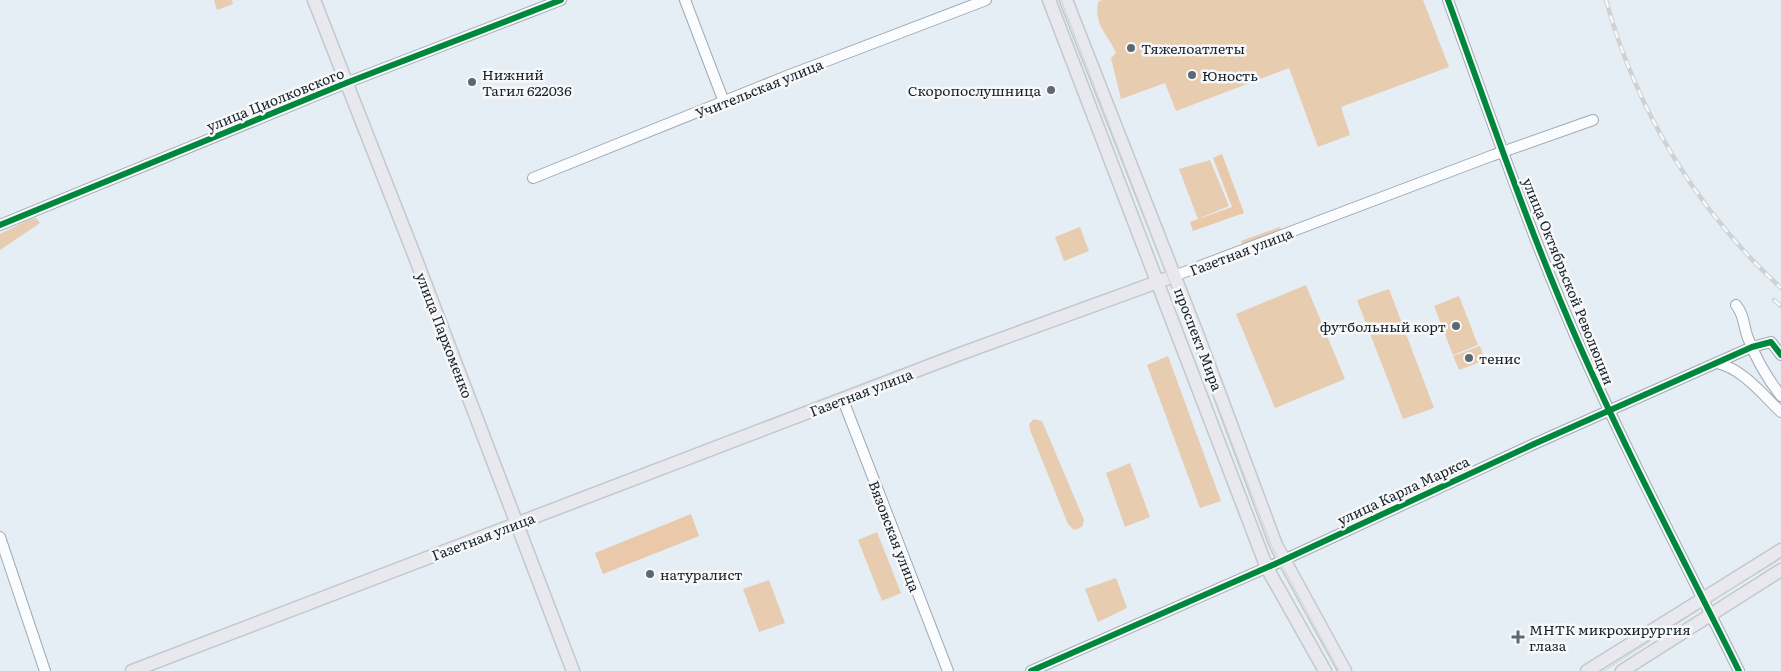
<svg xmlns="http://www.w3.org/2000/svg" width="1781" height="671" viewBox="0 0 1781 671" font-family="Literata,serif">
<rect width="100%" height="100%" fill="#e5edf5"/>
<g fill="#e8ccb0">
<polygon points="214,0 232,0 233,4 217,10"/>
<path d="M1102,0H1423L1449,67L1341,107L1350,135L1318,147L1289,68L1176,111L1165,83L1121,99L1111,58L1116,53C1107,32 1094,26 1098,2Z"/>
<polygon points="1210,160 1229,206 1198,219 1179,169"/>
<polygon points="36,218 40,223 0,250 0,234 28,220"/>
<polygon points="1080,227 1089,251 1064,261 1055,237"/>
<polygon points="1280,227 1281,231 1243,245 1241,241"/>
<polygon points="1306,285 1345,379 1275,408 1236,314"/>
<polygon points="1389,289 1434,408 1403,419 1357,300"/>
<polygon points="1459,296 1478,345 1453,355 1434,306"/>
<polygon points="1480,346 1485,360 1459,370 1453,356"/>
<polygon points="1168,356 1221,501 1200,508 1147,365"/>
<polygon points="1034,419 1042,421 1084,520 1082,527 1074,530 1068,524 1030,430 1029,424"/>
<polygon points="1130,463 1150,517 1125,527 1106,473"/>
<polygon points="877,532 901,593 882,601 858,540"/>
<polygon points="1116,578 1127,608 1098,622 1085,589"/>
<polygon points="769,580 785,623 759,632 743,589"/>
</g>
<g fill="#e9c9a9">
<polygon points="1222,154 1244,213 1193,231 1190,222 1232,207 1213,158"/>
<polygon points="691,514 699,536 603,574 595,553"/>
</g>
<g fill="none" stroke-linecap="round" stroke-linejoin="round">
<defs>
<g id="minor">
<polyline points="685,0 724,102"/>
<path d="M1448,0C1490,115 1529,231 1578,342C1627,454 1685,562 1739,671"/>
<polyline points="533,178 787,76 986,0"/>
<polyline points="0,225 346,83 561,0"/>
<polyline points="1174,276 1491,156 1593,120"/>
<path d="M1736,305C1745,316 1743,326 1748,338C1756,359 1767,378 1781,396"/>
<path d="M1717,363C1743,369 1762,394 1781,412"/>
<polyline points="843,400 948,671"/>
<polyline points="0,537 45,671"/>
<polyline points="1031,671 1275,564 1534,444 1752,347 1771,342 1781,355"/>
</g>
<g id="major">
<polyline points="314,0 417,262 573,671"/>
<polyline points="1049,0 1267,568 1325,671"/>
<polyline points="1066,0 1198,336 1276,545 1345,671"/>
<polyline points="132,671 960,354 1174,276"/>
<polyline points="1587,671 1781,550"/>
<polyline points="1622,671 1781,570"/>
</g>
</defs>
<use href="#minor" stroke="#a0aab4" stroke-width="12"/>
<use href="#major" stroke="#c2c8cd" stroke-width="15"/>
<use href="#minor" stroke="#fbfcfe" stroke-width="10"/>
<use href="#major" stroke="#e9e8ef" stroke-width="12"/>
<g stroke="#cfd2d4" stroke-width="1">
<polyline points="1061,0 1272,547 1339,671"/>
<polyline points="1604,671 1781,557"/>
</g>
<defs>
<g id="rail">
<path d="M1606,0C1636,110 1697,211 1781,288"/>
<polyline points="1774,300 1781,306"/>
</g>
</defs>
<use href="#rail" stroke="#cfd2d4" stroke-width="4.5"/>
<use href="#rail" stroke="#f8f8f8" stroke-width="2.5" stroke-dasharray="8" stroke-linecap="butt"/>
<defs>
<g id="cycleway">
<path d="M1448,0C1490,115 1529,231 1578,342C1627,454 1685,562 1739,671"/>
<polyline points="0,225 346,83 561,0"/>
<polyline points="1031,671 1275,564 1534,444 1752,347 1771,342 1781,355"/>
</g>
</defs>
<use href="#cycleway" stroke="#f8f8f8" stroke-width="9"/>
<use href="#cycleway" stroke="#00873e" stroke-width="6"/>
</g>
<g fill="#5c6873" stroke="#f8f8f8" stroke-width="2">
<circle cx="1131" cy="48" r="5"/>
<circle cx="1192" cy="75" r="5"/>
<circle cx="472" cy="82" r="5"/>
<circle cx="1051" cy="90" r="5"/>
<circle cx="1456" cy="326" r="5"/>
<circle cx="1469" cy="358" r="5"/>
<circle cx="650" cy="574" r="5"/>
<path d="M1515.5 629.5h5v5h5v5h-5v5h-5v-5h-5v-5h5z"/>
</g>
<g text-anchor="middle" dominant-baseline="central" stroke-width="5" stroke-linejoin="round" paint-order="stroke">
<g font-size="14" fill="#13212d" stroke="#f8f8f8" text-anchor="start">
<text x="1141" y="48">Тяжелоатлеты</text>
<text x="482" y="74">Нижний<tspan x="482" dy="16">Тагил 622036</tspan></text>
<text x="1202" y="75">Юность</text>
<text x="1041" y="90" text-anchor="end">Скоропослушница</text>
<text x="1446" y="326" text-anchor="end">футбольный корт</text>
<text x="1479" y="358">тенис</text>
<text x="660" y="574">натуралист</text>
<text x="1529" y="629">МНТК микрохирургия<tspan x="1529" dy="16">глаза</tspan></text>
</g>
<g font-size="14" fill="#13212d" stroke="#f8f8f8">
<text transform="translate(759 88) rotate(-22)">Учительская улица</text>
<text transform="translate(275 99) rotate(-22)">улица Циолковского</text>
<text transform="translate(1241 251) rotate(-21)">Газетная улица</text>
<text transform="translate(1569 281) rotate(68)">улица Октябрьской Революции</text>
<text transform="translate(445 335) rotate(69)">улица Пархоменко</text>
<text transform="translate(1199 339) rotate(69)">проспект Мира</text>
<text transform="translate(861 392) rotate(-21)">Газетная улица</text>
<text transform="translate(1403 490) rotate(-25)">улица Карла Маркса</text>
<text transform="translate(483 536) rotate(-21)">Газетная улица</text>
<text transform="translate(895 536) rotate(69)">Вязовская улица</text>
</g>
</g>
</svg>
